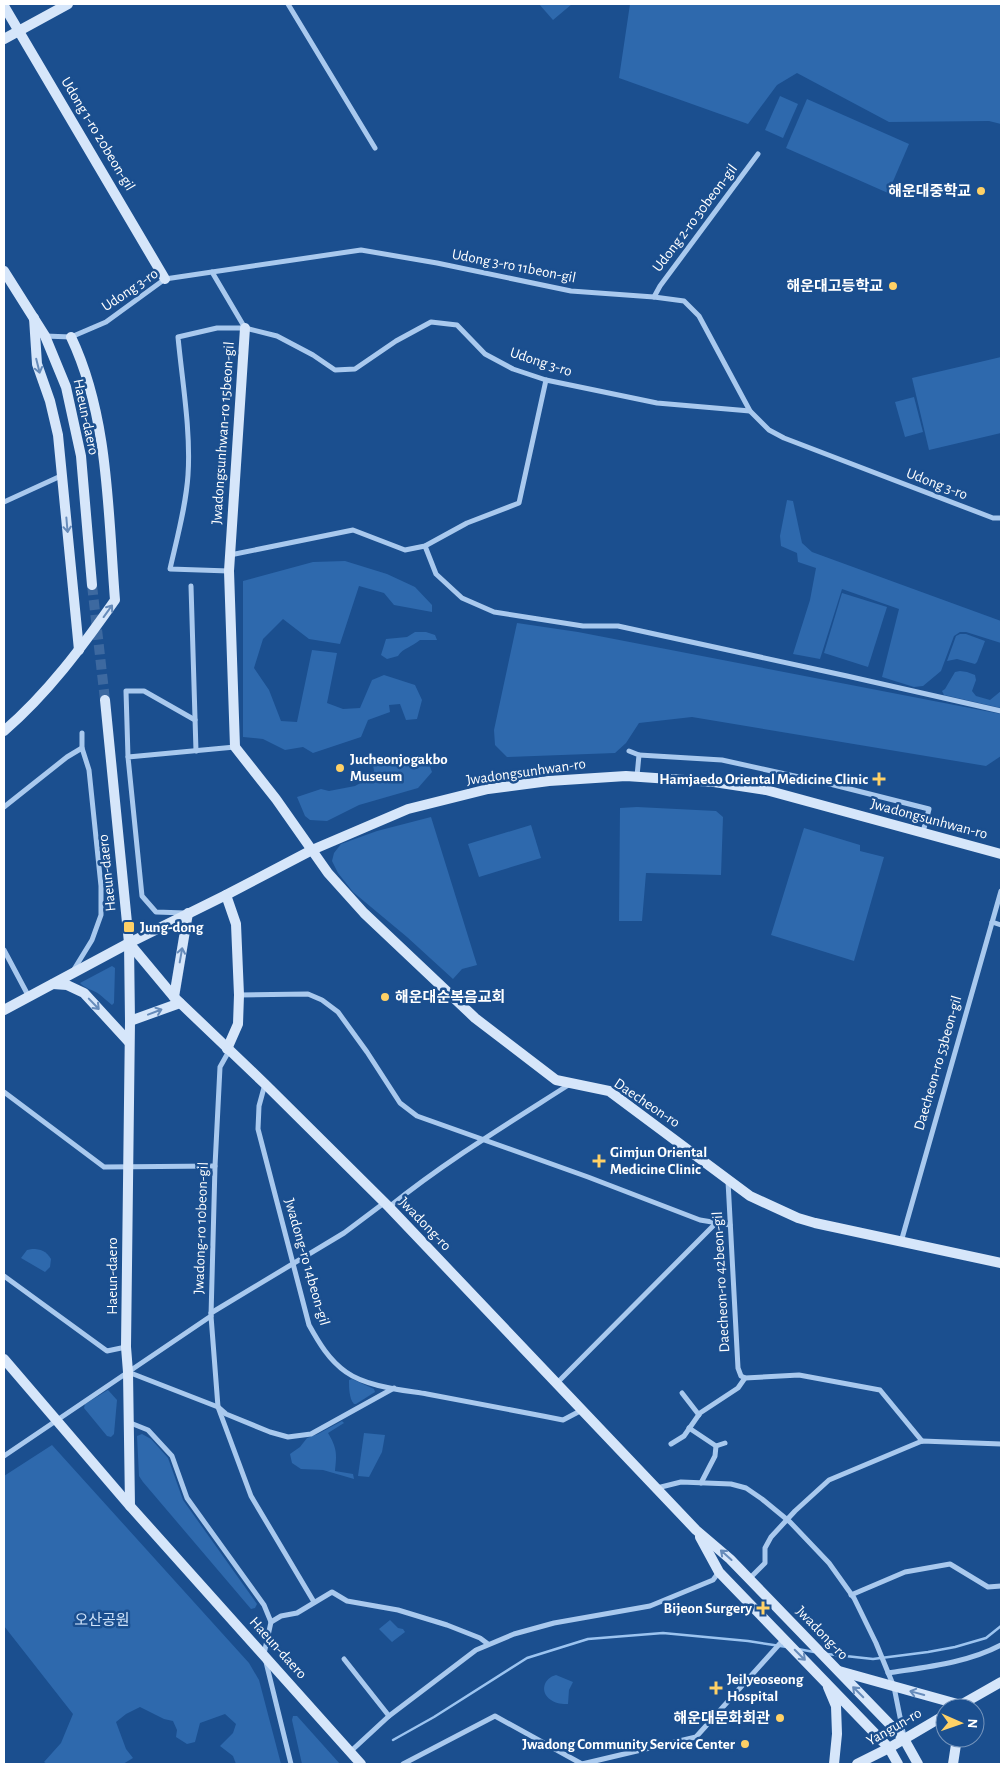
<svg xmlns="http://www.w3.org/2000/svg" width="1005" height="1768" viewBox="0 0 1005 1768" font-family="'Alegreya Sans','Noto Sans KR',sans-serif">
<rect width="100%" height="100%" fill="#1b4f8f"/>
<g fill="#2e69ad">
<polygon points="539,4 572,4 553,20"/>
<polygon points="630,4 1001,4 1001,124 989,121 889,122 797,73 777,85 748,124 619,78"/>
<polygon points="780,96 798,104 783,138 765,130"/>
<polygon points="807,99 909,144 888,193 786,148"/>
<polygon points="1001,357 1001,433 929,450 912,378"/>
<polygon points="914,397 923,432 905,437 895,402"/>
<polygon points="787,500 793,501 802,543 812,552 1001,621 1001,643 966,632 960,632 954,636 941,671 923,686 914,687 882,677 899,609 842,589 820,659 793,654 810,600 816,568 798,562 797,553 781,546 780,536"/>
<polygon points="345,561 387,574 415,587 432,605 432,612 394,605 384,593 359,586 340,644 309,639 283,619 263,639 254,668 269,690 281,721 297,722 312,650 337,653 327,703 343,709 360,708 372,680 384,675 415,685 422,700 417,719 406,720 400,704 389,705 390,712 368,720 361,737 313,753 303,747 285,750 263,739 243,737 243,581 313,562"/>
<polygon points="842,593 887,607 868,667 824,653"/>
<polygon points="517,623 578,632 1001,714 1001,756 986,766 692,717 639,723 626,743 615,753 507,757 495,745 494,730"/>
<path d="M415,632H426L435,635L437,640H420C412,647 403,648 398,656L387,659L381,655L386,639L407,637Z"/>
<polygon points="960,634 966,634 985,641 977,662 975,664 957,659 947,661 956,636"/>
<polygon points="960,671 967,672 975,675 976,680 972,691 976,696 990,700 1001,691 1001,708 944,695 942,691 945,689 955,672"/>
<polygon points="405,755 408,762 418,759 421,756 426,756 432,772 418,788 359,805 327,821 310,820 305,816 297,797 321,789 329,791 355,786 366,780 374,771 373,765"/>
<polygon points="637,807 716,811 723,817 721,875 646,873 642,921 619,921 620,808"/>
<polygon points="431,817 477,965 462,969 453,979 407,937 353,892 338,873 332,861 334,853 341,844 377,831"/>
<polygon points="531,825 541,858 479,877 468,844"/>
<polygon points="804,828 860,845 860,851 884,857 854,961 771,935"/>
<path d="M112,966L115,968L114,1003L112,1005C107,1001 103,997 99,994C93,990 84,988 80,983Z"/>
<path d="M32,1249C41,1249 46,1251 51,1259L50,1267L45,1272L21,1258L27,1250Z"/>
<path d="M352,1379L374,1389L375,1392L356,1404H354C349,1399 349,1387 349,1380Z"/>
<polygon points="108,1390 117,1400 114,1434 111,1437 107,1436 84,1408 85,1404"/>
<path d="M342,1421L344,1423L328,1433C337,1448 337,1454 335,1471L353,1474L354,1479L323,1470L301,1469L292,1463L290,1454L300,1447L307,1438L318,1434Z"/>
<polygon points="364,1433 385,1435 382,1452 369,1477 358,1476"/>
<polygon points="142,1434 151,1439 168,1458 183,1500 257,1604 255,1608 251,1609 143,1482 139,1476 137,1436"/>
<polygon points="52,1445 249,1663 259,1680 281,1764 236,1764 233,1756 220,1746 233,1733 236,1724 225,1714 200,1723 195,1742 187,1744 176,1737 177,1730 173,1721 164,1719 140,1707 126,1714 116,1722 126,1749 133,1758 123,1764 47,1764 44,1762 61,1743 73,1714 4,1626 4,1476"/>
<polygon points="390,1620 398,1628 403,1629 405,1632 392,1642 379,1629"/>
<path d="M556,1675L573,1682L569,1690L568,1704C563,1704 556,1704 551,1700C539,1692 544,1678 556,1675Z"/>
<polygon points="293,1716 297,1716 340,1764 302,1764 292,1720"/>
</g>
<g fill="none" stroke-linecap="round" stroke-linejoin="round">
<g stroke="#9cc4f0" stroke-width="2.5">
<polyline points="798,1649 814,1652"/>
<polyline points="827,1654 873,1659 928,1652 955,1647 986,1638 1001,1626"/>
<polyline points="393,1740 434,1717 527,1658 588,1639 663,1633 748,1641 787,1647"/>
</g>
<polyline stroke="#3d69a0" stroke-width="10" stroke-dasharray="10 5" stroke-linecap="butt" points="92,585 105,700"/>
<g stroke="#a9c9ee" stroke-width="5">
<polyline points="288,4 375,148"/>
<polyline points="212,272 361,250 437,263 571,291 654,297 684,301 699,316 750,411 769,430 784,438 993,518 1001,518"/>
<polyline points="654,297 660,286 758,154"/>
<polyline points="45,336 71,337 106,322 165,279 212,272 245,328"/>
<polyline points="4,502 63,475"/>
<polyline points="425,546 436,574 462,598 494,612 583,626 618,626 847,676 1001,711"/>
<polyline points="230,555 353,530 405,550 425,546 467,523 519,503 546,380"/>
<path d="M229,571L170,569C177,538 186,506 188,475C191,431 182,380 178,337L217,328H245L277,336L313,355L335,370L355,369L396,341L431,322L457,325L485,354L513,369L546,380L657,403L750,411"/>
<polyline points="191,586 196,751"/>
<polyline points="82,733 82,748"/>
<polyline points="629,751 639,755 637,776"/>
<polyline points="639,755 722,760 826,783 929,809 923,832"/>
<polyline points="128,757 126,691 144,691 195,720"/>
<polyline points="4,807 67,757 82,748 89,770 101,886 101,915 92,940 73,971"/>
<polyline points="185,913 156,912 142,896 128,757 235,747"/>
<polyline points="992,922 1001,925"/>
<polyline points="4,950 29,997"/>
<polyline points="239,995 308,994 322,1000 338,1012 367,1052 400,1103 417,1116 588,1177 700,1220 730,1225"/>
<polyline points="229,1051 220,1067 215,1166 211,1316 218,1407 251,1496 314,1602"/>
<path d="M265,1084L259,1106L258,1129L309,1325C319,1343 329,1360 346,1372C367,1387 403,1390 427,1394C473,1403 518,1411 563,1420L582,1410"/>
<polyline points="4,1092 104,1167 215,1166"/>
<polyline points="728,1181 738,1368 741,1376 745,1378 799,1375 880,1390 922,1441"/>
<path d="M389,1207C446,1161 509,1123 570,1084"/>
<polyline points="901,1242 1001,891"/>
<polyline points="4,1276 107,1351 126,1347"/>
<polyline points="211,1313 344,1233 384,1203"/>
<polyline points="128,1372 218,1407 226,1414 270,1432 288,1437 311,1434 394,1388"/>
<polyline points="557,1383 715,1224"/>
<polyline points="682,1393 699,1415"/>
<polyline points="128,1422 148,1430 172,1456 187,1498 264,1605 271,1622"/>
<polyline points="689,1428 716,1446"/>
<polyline points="671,1444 684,1436 700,1413 738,1388 745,1378"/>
<polyline points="4,1456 211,1316"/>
<polyline points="701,1483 715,1456 716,1446 725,1443"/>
<polyline points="657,1488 681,1482 731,1484 746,1488 762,1499 790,1522 829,1563 854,1598 876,1643 894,1687 904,1737"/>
<polyline points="749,1579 765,1563 765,1548 771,1537 795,1511 829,1480 922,1441 1001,1444"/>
<polyline points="851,1595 905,1572 950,1564 988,1587 1001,1586"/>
<polyline points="344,1659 389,1716"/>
<path d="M888,1673C926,1667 967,1663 1001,1645"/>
<polyline points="350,1752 389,1716 476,1650 514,1634 554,1623 650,1606 713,1580 719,1572"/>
<polyline points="291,1764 264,1654 271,1622 281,1616 297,1613 332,1592 347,1601 398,1610 447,1625 480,1638 488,1644"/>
<polyline points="403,1764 495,1716 582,1764 696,1737 784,1639"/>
</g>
<g stroke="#d6e6fa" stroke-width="10">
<polyline points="4,6 165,279"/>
<polyline points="4,39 68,4"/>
<polyline points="4,271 45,336 66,387 81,456 92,585"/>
<polyline points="34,318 37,364 50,401 58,435 79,650"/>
<polyline points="245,328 229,571 235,747 276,799 328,873 364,913 475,1018 556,1080 609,1091 750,1196 798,1218 815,1223 1001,1263"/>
<polyline points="105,700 129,943 130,1021 126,1347 128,1372 130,1506 361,1764"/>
<path d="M4,731C48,693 82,647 115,600C108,513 109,417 71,337"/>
<polyline points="226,895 236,924 239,995 238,1024 227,1049"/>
<polyline points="129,943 174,997 265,1084 389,1207 696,1530 730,1559 904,1739 918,1764"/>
<polyline points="53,984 67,985 84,993 129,1042"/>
<polyline points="174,997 188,913"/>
<polyline points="4,1010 129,943 226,895 312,850 408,809 488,789 549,781 626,776 714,782 766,790 1001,854"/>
<polyline points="130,1021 180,1003"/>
<polyline points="4,1359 130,1506"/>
<polyline points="700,1537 719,1572 889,1748 898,1764"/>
<polyline points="839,1671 961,1705 961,1708"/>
<polyline points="828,1687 836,1706 837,1734 834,1764"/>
<polyline points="957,1707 1001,1682"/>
<polyline points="857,1764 889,1748 945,1715"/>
<polyline points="953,1764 957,1738"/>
</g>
</g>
<defs><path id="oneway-shaft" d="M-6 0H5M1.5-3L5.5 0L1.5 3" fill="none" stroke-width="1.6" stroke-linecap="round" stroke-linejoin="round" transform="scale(1.25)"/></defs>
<g stroke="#668bba">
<use href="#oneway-shaft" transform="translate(38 366) rotate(76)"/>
<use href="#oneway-shaft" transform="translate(67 525) rotate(85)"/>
<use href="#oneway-shaft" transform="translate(108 611) rotate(-54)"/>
<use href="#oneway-shaft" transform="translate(181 955) rotate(-80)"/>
<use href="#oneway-shaft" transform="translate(94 1004) rotate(46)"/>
<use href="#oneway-shaft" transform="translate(155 1012) rotate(-21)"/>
<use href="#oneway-shaft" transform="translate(726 1555) rotate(-138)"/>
<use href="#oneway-shaft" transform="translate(800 1655) rotate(45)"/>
<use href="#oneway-shaft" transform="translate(858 1692) rotate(-135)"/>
<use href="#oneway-shaft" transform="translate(917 1693) rotate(-165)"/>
</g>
<g fill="#ffd166" stroke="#1b4f8f" stroke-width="2">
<circle cx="981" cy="191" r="5"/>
<circle cx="893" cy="286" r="5"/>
<circle cx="340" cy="768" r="5"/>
<path d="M876.5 771.5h5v5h5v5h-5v5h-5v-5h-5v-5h5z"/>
<rect x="123" y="921" width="12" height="12" rx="2.5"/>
<circle cx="385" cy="997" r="5"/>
<path d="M596.5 1153.5h5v5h5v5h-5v5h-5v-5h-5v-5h5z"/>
<path d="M760.5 1600.5h5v5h5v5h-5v5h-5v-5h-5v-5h5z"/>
<path d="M713.5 1680.5h5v5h5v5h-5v5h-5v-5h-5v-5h5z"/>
<circle cx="780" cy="1718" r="5"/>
<circle cx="745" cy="1744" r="5"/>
</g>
<g text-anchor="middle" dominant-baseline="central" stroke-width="5" stroke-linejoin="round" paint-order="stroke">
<g font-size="15" fill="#fff" stroke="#1b4f8f">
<text transform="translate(98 134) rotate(59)">Udong 1-ro 20beon-gil</text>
<text transform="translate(695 218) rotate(-53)">Udong 2-ro 30beon-gil</text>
<text transform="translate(514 266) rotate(11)">Udong 3-ro 11beon-gil</text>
<text transform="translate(130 290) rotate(-34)">Udong 3-ro</text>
<text transform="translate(541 362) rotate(18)">Udong 3-ro</text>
<text transform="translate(86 417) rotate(78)">Haeun-daero</text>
<text transform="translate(223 433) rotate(-86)">Jwadongsunhwan-ro 15beon-gil</text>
<text transform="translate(937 484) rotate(21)">Udong 3-ro</text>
<text transform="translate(526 772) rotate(-8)">Jwadongsunhwan-ro</text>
<text transform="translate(929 819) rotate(15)">Jwadongsunhwan-ro</text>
<text transform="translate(107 873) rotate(-96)">Haeun-daero</text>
<text transform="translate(938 1063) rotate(-74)">Daecheon-ro 53beon-gil</text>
<text transform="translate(647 1103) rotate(34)">Daecheon-ro</text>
<text transform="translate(425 1224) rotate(46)">Jwadong-ro</text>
<text transform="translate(201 1228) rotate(-88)">Jwadong-ro 10beon-gil</text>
<text transform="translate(307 1262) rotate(74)">Jwadong-ro 14beon-gil</text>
<text transform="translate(112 1276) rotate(-90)">Haeun-daero</text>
<text transform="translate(721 1282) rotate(-93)">Daecheon-ro 42beon-gil</text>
<text transform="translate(822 1633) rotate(46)">Jwadong-ro</text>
<text transform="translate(278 1648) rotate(48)">Haeun-daero</text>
<text transform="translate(894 1727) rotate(-30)">Yangun-ro</text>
</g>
<g font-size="15" font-weight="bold" fill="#fff" stroke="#1b4f8f" text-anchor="end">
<text x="971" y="191">해운대중학교</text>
<text x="883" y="286">해운대고등학교</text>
<text x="350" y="759" text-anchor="start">Jucheonjogakbo<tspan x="350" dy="17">Museum</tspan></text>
<text x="868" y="779">Hamjaedo Oriental Medicine Clinic</text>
<text x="140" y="927" text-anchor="start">Jung-dong</text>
<text x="395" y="997" text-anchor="start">해운대순복음교회</text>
<text x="610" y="1152" text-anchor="start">Gimjun Oriental<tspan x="610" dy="17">Medicine Clinic</tspan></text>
<text x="752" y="1608">Bijeon Surgery</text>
<text x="727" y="1679" text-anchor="start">Jeilyeoseong<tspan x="727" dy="17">Hospital</tspan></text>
<text x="770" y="1718">해운대문화회관</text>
<text x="735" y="1744">Jwadong Community Service Center</text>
</g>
<g font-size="15" fill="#cfe3fa" stroke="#1b4f8f">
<text x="102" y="1620">오산공원</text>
</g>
</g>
<rect width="1005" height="1768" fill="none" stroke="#ffffff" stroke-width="10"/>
<g transform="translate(960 1723) rotate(92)"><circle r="24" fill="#1b4f8f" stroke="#7695bc"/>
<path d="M0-4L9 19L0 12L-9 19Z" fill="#ffd166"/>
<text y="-8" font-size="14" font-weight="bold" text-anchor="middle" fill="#ffffff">N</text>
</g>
</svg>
